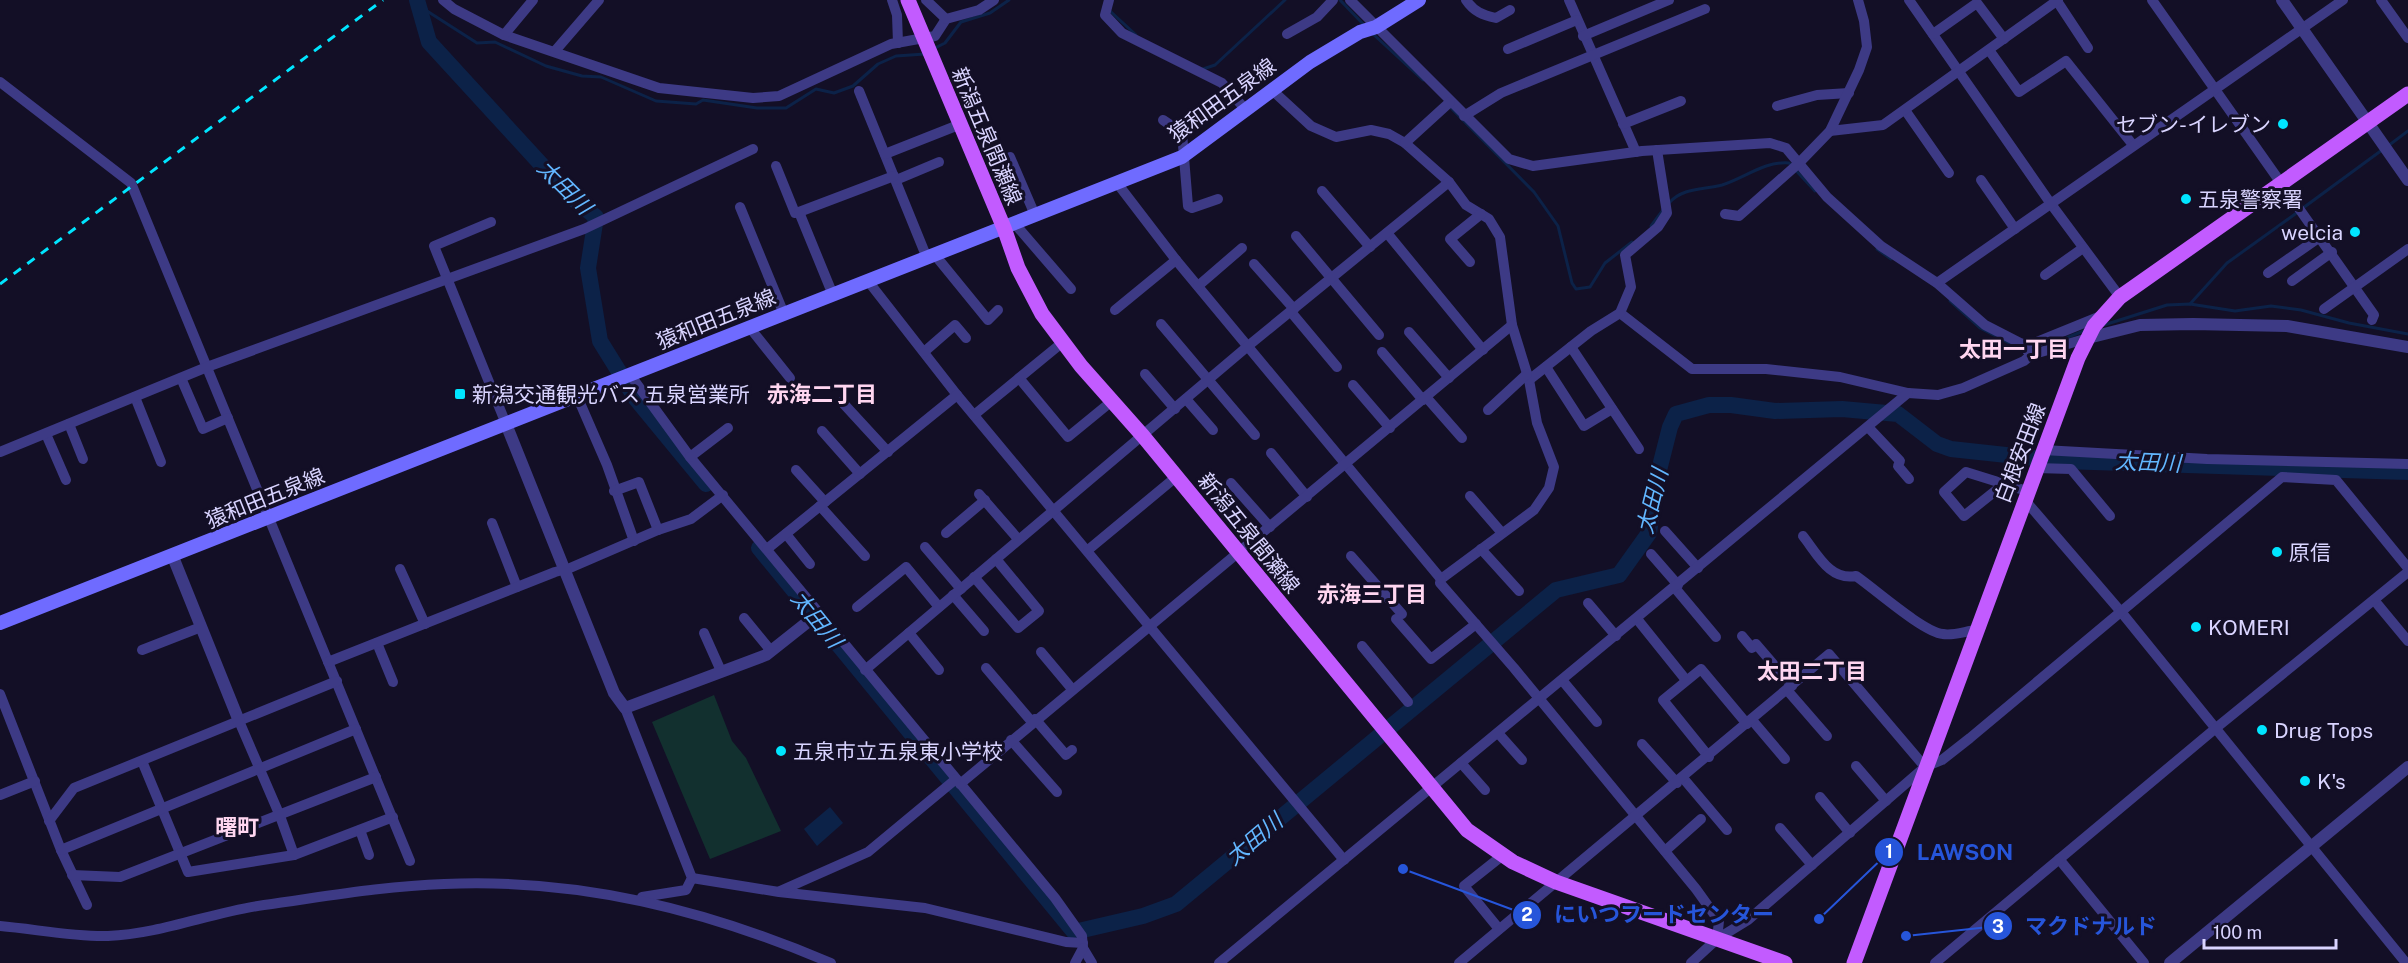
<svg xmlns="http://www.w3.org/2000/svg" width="2408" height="963" viewBox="0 0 2408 963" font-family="'Public Sans','Noto Sans JP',sans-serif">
<rect width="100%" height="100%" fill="#130f26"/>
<polygon fill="#12302f" points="714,695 732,741 746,758 781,831 710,859 652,722"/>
<polygon fill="#0c2248" points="830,807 843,823 817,846 804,829"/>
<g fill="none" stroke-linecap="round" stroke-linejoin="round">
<g stroke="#0c2248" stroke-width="3">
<polyline points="422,0 427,11 477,43 495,42 546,66 582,76 601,77 656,101 696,104 703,100 757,108 786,108 816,89 834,93 853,86 878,64 896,56 925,54"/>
<polyline points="1340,0 1366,27"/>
<polyline points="1110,11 1136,35"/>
<polyline points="1373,34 1423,80"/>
<polyline points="933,49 945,43 961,22 990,13 1009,0"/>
<polyline points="1203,69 1215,65 1285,0"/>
<polyline points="1449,106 1534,192 1558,226 1572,283 1576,289 1590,287 1605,263 1632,242"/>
<polyline points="2388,146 2408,131"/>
<path d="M1669,203C1683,187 1704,190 1722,185C1745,178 1764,161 1789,163L1815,191"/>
<polyline points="2303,208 2382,150"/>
<polyline points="1651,226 1663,210"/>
<polyline points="1877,249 1891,259"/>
<polyline points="1950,301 1980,328 2015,346"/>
<polyline points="2190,304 2227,263 2298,212"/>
<polyline points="2104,325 2167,305 2190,304 2235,311 2271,306 2301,310 2349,323 2408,334"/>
<polyline points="2051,344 2086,330"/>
</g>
<g stroke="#0c2248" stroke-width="16">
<polyline points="417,0 429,42 571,197 596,217 588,268 600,341 636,399 706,484"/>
<polyline points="759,548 1074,932 1143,916 1176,904 1556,590 1619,575 1649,533 1657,478 1670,427 1676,414 1709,405 1731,405 1775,411 1842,409 1898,414 1937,444 1951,449 2062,461 2408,472"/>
</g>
<g stroke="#3d3a85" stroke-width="10">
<polyline points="443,0 454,9 504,35 659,88 753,98 779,96 891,44 935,36 946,19 979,10 994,0"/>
<polyline points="892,0 897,15 898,43"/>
<polyline points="926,0 946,19"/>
<polyline points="1109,0 1105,15 1122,33 1222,83 1246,110"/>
<polyline points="1350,0 1509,159 1533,166 1642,151 1770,143 1786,148 1827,197 1881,246 1937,283 1985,325 2022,344 2031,355"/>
<path d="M1466,0C1474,12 1483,15 1496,18L1510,10"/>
<polyline points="1569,0 1636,152"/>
<polyline points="1909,0 2051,204 2120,297"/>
<polyline points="2152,0 2374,315 2372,320"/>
<polyline points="2381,0 2408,38"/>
<polyline points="2057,1 2088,48"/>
<polyline points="1287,34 1317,17 1333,0"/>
<polyline points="1933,34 1977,3 2004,39"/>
<polyline points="504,35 533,0"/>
<polyline points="1583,36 1669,0"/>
<polyline points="1508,49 1577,20"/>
<polyline points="1989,50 2019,92 2066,61 2133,145"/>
<polyline points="555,51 599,0"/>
<polyline points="0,82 131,183 410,861"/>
<polyline points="859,91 927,258"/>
<polyline points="1273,91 1311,126 1336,137 1371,130 1389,134 1405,143 1449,182 1466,205 1489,219 1500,237 1512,325 1529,380 1537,423 1554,467 1549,488 1534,510 1441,579 1440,583 1514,668 1696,889 1719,921 1717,939"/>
<polyline points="1777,106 1817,95 1849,93"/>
<polyline points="1905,110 1949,173"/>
<polyline points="1464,116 1501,93 1705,9"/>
<polyline points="1163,120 1182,133 1188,206 1192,208 1218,199"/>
<polyline points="1623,124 1681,101"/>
<polyline points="1830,131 1883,125 2058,0"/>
<polyline points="1405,143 1450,102"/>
<polyline points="885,154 961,124"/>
<polyline points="1010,157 1035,215"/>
<polyline points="776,166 795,213 799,212"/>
<polyline points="896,180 939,162"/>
<polyline points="1981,180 2015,229"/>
<polyline points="1117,183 1176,260 1441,579"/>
<polyline points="1322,191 1370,247"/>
<polyline points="740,207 784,314"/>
<polyline points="1725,214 1739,216 1799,163 1830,131 1859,70 1867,47 1864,21 1858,0"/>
<polyline points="491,222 434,246 506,424"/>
<polyline points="1015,224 1071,289"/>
<polyline points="1387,233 1483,350"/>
<polyline points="1296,236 1379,335"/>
<polyline points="935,255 988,320 998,310"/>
<polyline points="1470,262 1450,239 1481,214"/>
<polyline points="1254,264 1294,309"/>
<polyline points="2268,273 2320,237"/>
<polyline points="2045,275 2083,248"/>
<polyline points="868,281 957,395 1344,860"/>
<polyline points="2292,281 2332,252"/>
<polyline points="1937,283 2343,0"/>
<polyline points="1198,286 1242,248"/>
<polyline points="833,295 799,212 894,176"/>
<polyline points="2324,309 2408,249"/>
<polyline points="1115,310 1176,260"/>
<polyline points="1291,312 1337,367"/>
<polyline points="1620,313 1692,369 1766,369 1840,377 1908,393 1938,395 1963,388 2024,361 2031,355 2088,338"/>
<polyline points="1161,324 1255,435"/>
<polyline points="750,328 790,378"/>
<polyline points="1409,332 1449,378"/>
<polyline points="2022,344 2037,342 2101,316"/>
<polyline points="1571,347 1639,449"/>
<polyline points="924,352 955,325 966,338"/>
<polyline points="1382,352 1423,400"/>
<polyline points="1546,367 1584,426 1612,409"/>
<polyline points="1145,374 1175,409"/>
<polyline points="631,376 690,457 1055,898 1082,936 1083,948 1092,963"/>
<polyline points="181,378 203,429 228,418"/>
<polyline points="1019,378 1068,437 1112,401"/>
<polyline points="1529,380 1591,331 1620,313 1631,287 1625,255 1658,227 1667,213 1657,150"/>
<polyline points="1353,385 1390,428"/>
<polyline points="577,396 607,465 634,541"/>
<polyline points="135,397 161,462"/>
<polyline points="1426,397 1462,438"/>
<polyline points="1186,399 1213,430"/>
<polyline points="842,402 888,452"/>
<polyline points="1488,410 1527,374"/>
<polyline points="974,415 1063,342"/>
<polyline points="69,424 83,459"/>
<polyline points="1868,427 1900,461 1898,466 1909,479"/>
<polyline points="822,431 860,474"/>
<polyline points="46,434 66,480"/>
<polyline points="2043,450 2207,459 2408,464"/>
<polyline points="0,452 207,367 584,229 753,149"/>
<polyline points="1271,453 1307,497"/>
<polyline points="690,457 728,428"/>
<polyline points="2036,468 2071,469 2110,516"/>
<polyline points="796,470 825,502"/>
<polyline points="1231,483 1270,527"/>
<polyline points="2004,484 1964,516 1944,492 1966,472 2027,491"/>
<polyline points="614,491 639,482 658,530"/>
<polyline points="979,494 1018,539"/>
<polyline points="1470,496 1502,533"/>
<polyline points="2024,499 2122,613 2406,963"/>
<polyline points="820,506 865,556"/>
<polyline points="492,523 517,587"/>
<polyline points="1665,531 1698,568"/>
<polyline points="946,533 985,500"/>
<polyline points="786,534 810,564"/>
<path d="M1803,536C1818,555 1830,581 1856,576C1875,589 1923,632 1943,634C1953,636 1966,631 1976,630"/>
<polyline points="925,547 961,589"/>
<polyline points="767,549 957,395"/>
<polyline points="1481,549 1519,591"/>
<polyline points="1088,550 1176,477"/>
<polyline points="1651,554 1678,585"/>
<polyline points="1351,556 1402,614"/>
<polyline points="400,569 425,624"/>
<polyline points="974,577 1018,628 1039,611 996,559"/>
<polyline points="1675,588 1716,637"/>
<polyline points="953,595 984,631"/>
<polyline points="2374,600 2408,641"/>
<polyline points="1588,603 1616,636"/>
<polyline points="857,607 906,567 939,607"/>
<polyline points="744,618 771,651"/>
<polyline points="1396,619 1431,659 1476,624"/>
<polyline points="1637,619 1686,680"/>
<polyline points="704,633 721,671"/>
<polyline points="909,633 939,670"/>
<polyline points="1742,636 1752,648 1756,644 1792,686"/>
<polyline points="377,643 393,682"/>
<polyline points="1362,646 1408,702"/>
<polyline points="142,650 201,627"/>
<polyline points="1041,652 1072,689"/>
<polyline points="328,662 555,572 570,568 658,530 691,519 723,495"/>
<polyline points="986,668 1032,722"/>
<polyline points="865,670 1248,346 1449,182"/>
<polyline points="1562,680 1597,722"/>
<polyline points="1787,690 1827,736"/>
<polyline points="0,694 61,850 87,905"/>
<polyline points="625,708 692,878 686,890 642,897"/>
<polyline points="1035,719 1066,755 1072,750"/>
<polyline points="1752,720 1785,759"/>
<polyline points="239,721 280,816 294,855"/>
<polyline points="1498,733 1522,760"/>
<polyline points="1011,740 1057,792"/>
<polyline points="1642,744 1677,783"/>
<polyline points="1709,757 1663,700 1701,669 1747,724"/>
<polyline points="142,761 188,872 294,855 393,817"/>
<polyline points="1461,763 1485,790"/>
<polyline points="1856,766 1886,801"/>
<polyline points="1683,778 1727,830"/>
<polyline points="960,784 1512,325"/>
<polyline points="0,795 35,781"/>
<polyline points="1820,797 1850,833"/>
<polyline points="49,821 74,788 337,681"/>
<polyline points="1780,828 1812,865"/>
<polyline points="360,830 369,855"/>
<polyline points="61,850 356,729"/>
<polyline points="1665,851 1701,819"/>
<polyline points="2059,859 2144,963"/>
<polyline points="72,875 120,877 376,777"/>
<polyline points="692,878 779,892 925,908 1066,942 1083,943"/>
<polyline points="780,891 868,852 956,779"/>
<path d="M0,926C35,929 73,937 108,936C161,934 212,912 264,905C323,897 384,886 444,884C581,878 706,910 831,963"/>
<polyline points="1499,929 1464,886 1503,855"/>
<polyline points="1075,963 1083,948"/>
<polyline points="1219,963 1908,393"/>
<polyline points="1459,963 1829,654 1925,767"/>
<polyline points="1691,963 1717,939 1748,920 1925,767 1942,760 1970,738 2282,477 2336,480 2408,568"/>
<polyline points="1935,963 2216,728 2408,572"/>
</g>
<g stroke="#3d3a85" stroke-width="12">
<polyline points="2282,0 2408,180"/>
<polyline points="2088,338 2140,325 2193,324 2287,326 2408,347"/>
<polyline points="506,424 614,693 625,708 766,655 819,613"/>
<polyline points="173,557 239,721"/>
<polyline points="2170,963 2408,767"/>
</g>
<polyline stroke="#6f6bff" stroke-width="14" points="0,623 1182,157 1310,62 1360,32 1376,27 1419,0"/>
<g stroke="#c25bff" stroke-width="15">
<polyline points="908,0 1004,228 1018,268 1042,314 1081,366 1143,436 1467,830 1513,862 1556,882 1785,963"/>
<polyline points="1854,963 2078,358 2094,326 2120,297 2408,94"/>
</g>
<polyline stroke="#00e5ff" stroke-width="3" stroke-dasharray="9 8" stroke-linecap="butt" points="0,284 383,0"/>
</g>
<g fill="#00e5ff" stroke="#130f26" stroke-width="2">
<circle cx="2283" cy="124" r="6"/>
<circle cx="2186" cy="199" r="6"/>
<circle cx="2355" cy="232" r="6"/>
<rect x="454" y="388" width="12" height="12" rx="3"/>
<circle cx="2277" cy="552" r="6"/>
<circle cx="2196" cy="627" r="6"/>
<circle cx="2262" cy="730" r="6"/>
<circle cx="781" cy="751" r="6"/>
<circle cx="2305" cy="781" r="6"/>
</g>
<g text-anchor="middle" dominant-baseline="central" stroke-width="6" stroke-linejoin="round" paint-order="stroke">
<g font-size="21" fill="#d9d4ff" stroke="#130f26">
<text transform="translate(1222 100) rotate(-36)">猿和田五泉線</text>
<text transform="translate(987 136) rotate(67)">新潟五泉間瀬線</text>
<text transform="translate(716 319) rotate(-22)">猿和田五泉線</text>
<text transform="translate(2020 453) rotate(-69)">白根安田線</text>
<text transform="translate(265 498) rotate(-22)">猿和田五泉線</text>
<text transform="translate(1249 533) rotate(51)">新潟五泉間瀬線</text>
</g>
<g font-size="21" fill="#d9d4ff" stroke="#130f26" text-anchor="start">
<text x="2271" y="124" text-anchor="end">セブン-イレブン</text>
<text x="2198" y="199">五泉警察署</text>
<text x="2343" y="232" text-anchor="end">welcia</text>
<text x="472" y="394">新潟交通観光バス 五泉営業所</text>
<text x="2289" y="552">原信</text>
<text x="2208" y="627">KOMERI</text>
<text x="2274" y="730">Drug Tops</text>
<text x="793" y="751">五泉市立五泉東小学校</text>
<text x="2317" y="781">K's</text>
</g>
<g font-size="22" font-style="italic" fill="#62b6ff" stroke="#130f26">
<text transform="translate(565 187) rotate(45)">太田川</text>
<text transform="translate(2148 462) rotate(2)">太田川</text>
<text transform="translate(1652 501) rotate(-76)">太田川</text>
<text transform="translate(817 619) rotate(51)">太田川</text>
<text transform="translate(1254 839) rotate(-40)">太田川</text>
</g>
<g font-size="22" font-weight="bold" fill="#ffd6f0" stroke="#130f26">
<text x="2014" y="349">太田一丁目</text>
<text x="822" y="394">赤海二丁目</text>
<text x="1372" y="594">赤海三丁目</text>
<text x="1812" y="671">太田二丁目</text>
<text x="237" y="827">曙町</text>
</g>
</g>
<path fill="none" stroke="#2655da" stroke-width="2" d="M1819 919L1889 852M1403 869L1527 915M1906 936L1998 926"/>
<g fill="#2655da" stroke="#130f26" stroke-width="2">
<circle cx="1819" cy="919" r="6"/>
<circle cx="1403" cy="869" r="6"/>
<circle cx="1906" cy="936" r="6"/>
<circle cx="1889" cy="852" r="15"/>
<circle cx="1527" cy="915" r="15"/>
<circle cx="1998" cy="926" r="15"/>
</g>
<g font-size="18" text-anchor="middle" font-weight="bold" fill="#fff">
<text x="1889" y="858">1</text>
<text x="1527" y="921">2</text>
<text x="1998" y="933">3</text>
</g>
<g font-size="22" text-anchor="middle" font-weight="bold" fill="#2655da" stroke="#130f26" stroke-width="6" stroke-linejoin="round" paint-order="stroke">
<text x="1965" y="860">LAWSON</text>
<text x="1664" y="922">にいつフードセンター</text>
<text x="2091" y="934">マクドナルド</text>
</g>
<path d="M2204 939v9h132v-9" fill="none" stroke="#d9d4ff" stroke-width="3"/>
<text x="2213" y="939" font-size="18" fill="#d9d4ff" stroke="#130f26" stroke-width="4.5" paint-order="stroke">100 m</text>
</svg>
